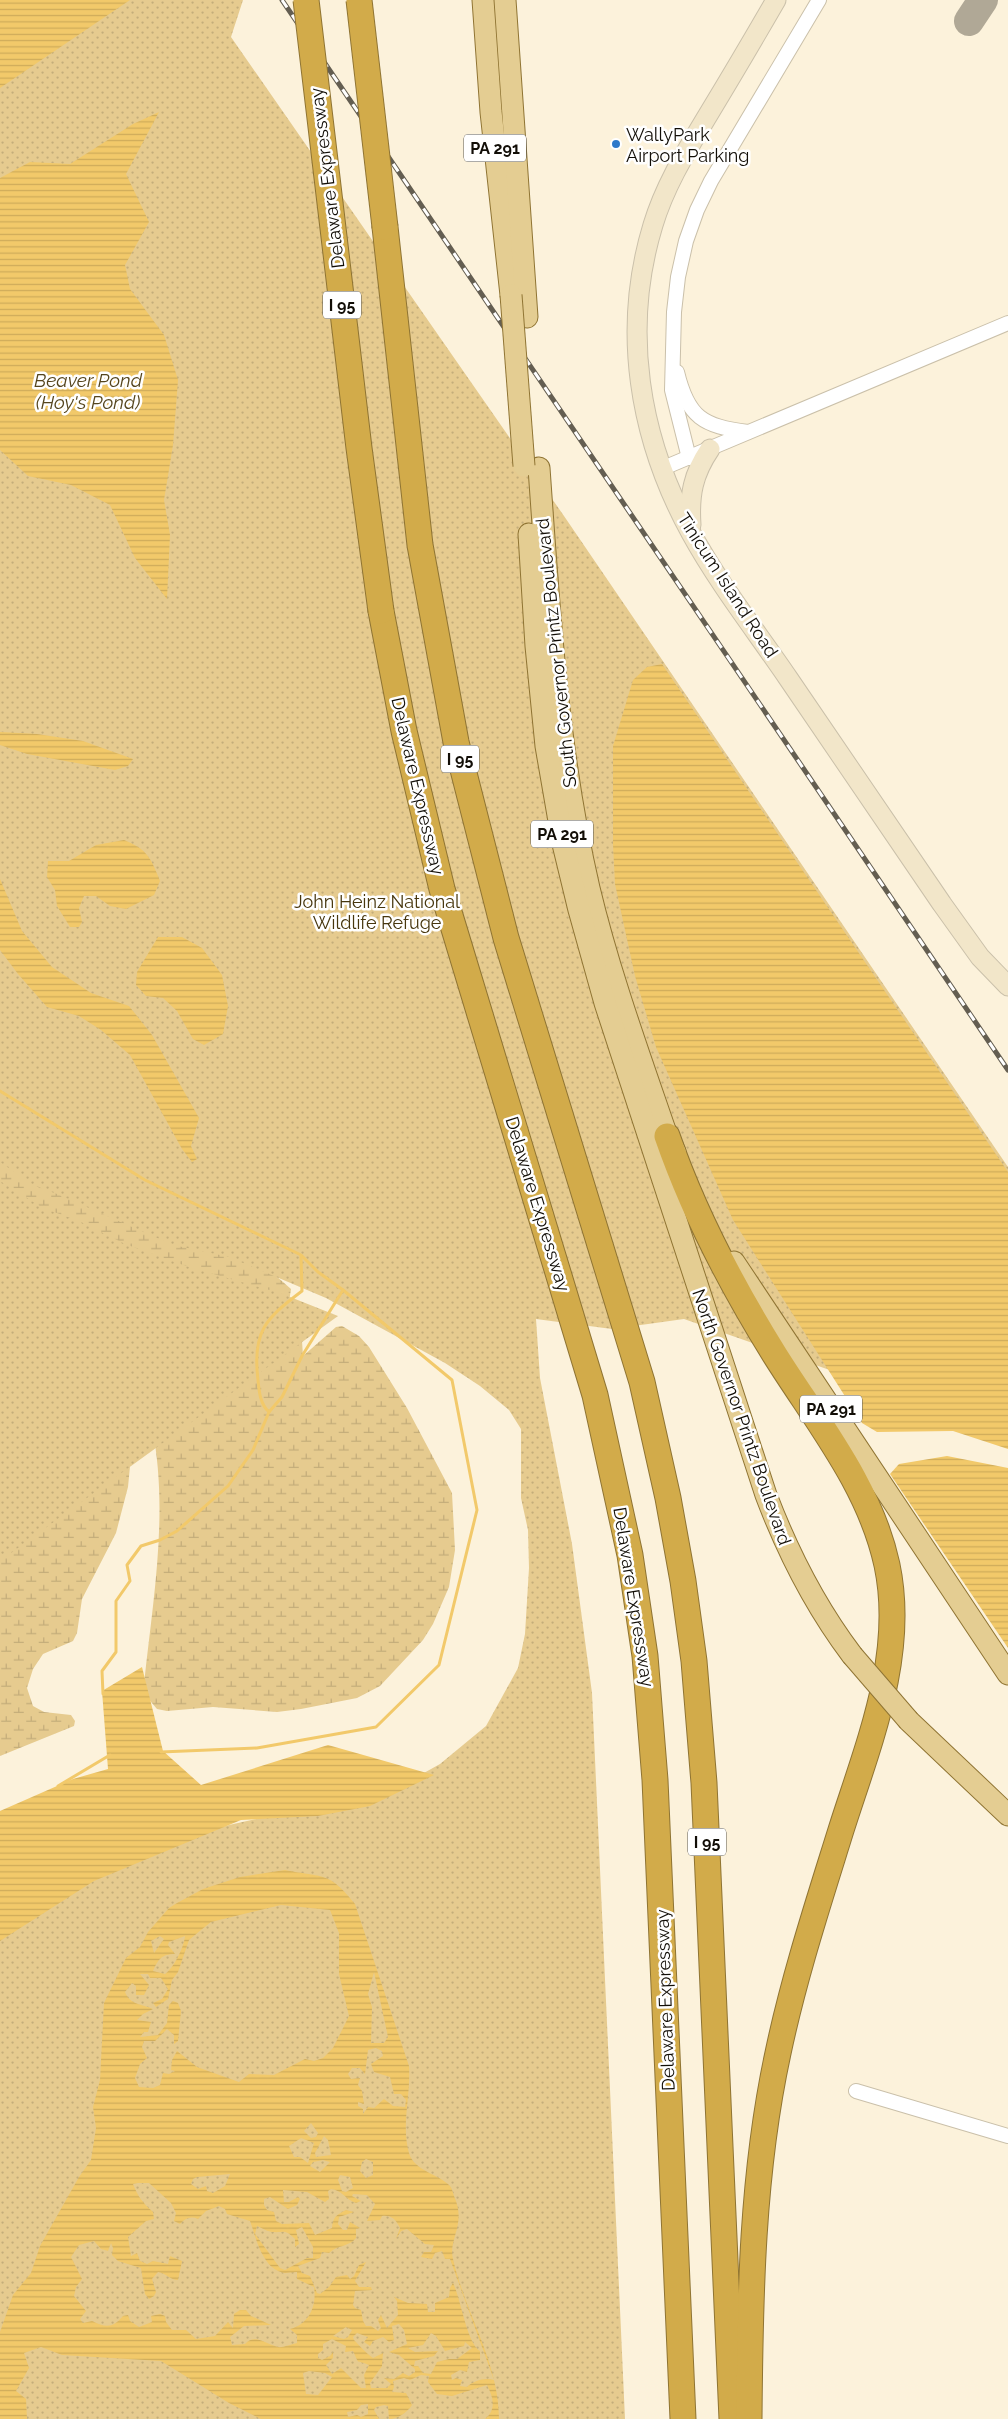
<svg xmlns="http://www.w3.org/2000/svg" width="1008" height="2419" viewBox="0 0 1008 2419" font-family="Raleway,sans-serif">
<defs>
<pattern id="wetland-marsh" width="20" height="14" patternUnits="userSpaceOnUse" patternTransform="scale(1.25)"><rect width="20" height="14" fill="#e6cb8f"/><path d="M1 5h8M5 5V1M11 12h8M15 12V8" fill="none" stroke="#c4ad7a"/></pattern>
<pattern id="park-dots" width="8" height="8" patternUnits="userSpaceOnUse" patternTransform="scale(1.25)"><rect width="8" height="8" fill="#e6cb8f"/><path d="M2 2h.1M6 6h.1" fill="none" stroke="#c4ad7a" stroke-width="1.8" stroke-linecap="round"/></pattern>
<pattern id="water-rules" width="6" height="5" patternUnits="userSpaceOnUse" patternTransform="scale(1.25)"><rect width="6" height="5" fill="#f2c96a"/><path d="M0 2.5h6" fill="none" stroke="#ceab5a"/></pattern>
</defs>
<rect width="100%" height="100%" fill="#fcf2db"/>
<g fill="url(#wetland-marsh)">
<path d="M0,1156L275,1275L291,1289L289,1302L302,1341L303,1356L336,1327L342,1326L359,1336L369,1347L407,1408L452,1493L455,1550L449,1587L433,1624L423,1640L380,1686L357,1698L301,1709L277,1712L213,1707L167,1711L157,1709L146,1696L144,1684C153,1599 169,1512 152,1427L0,1327Z"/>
<polygon points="131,1456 128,1487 116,1533 82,1599 77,1633 73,1641 43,1654 33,1669 27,1688 33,1706 44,1712 71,1715 75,1721 74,1726 0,1756 0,1466"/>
</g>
<g fill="url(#park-dots)">
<polygon points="0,0 243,0 231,37 564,516 1008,1167 1008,1420 841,1374 684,1319 612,1329 536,1319 540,1378 572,1544 592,1693 625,2419 0,2419 0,1892 229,1825 397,1788 440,1764 486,1726 518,1668 525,1634 529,1568 528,1530 521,1498 521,1429 509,1410 480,1386 445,1363 326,1298 229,1257 173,1245 57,1194 33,1185 0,1162"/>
<polygon points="0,1181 43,1208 79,1221 125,1244 189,1267 280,1293 338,1316 0,1561"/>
</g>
<g fill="url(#water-rules)" fill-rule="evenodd">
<polygon points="0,0 130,0 0,88"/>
<polygon points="159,112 126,174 149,222 125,265 130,289 164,335 178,380 173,445 164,500 170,535 167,599 135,558 110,505 71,485 28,476 0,450 0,178 30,162 70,164 133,124"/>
<polygon points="662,664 1008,1172 1008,1449 953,1431 877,1432 862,1423 733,1220 656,1047 635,976 615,884 613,845 613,746 633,680 647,667"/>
<polygon points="0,732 37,734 83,741 133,759 128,766 115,770 27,754 0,745"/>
<path d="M124,840C147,849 151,858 160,881L154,895L126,909L110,906L96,896H84L79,908L82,922L79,927H70L57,906L55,890L47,877L48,861H69L96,845Z"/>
<polygon points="0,879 22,931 52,967 91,993 129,1006 152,1035 199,1118 191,1146 197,1159 192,1162 182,1149 130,1055 101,1030 79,1016 47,1007 18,974 0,950"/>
<polygon points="158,937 182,937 202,948 222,975 228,1006 223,1034 204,1045 193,1039 177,1011 163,998 146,996 136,985 137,972"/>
<polygon points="947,1456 1008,1468 1008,1648 890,1474 899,1464"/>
<polygon points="142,1667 163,1751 201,1785 328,1745 434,1775 370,1806 318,1816 241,1820 94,1881 0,1941 0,1811 73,1779 108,1769 102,1691"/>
<path d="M285,1870C324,1878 329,1871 355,1904L409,2066C411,2095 401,2126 409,2153C414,2171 439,2174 450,2186C452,2188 453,2193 454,2196C467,2224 448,2239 453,2259C465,2313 499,2362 499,2419H485C497,2409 493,2397 487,2385L452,2396L437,2394L428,2382L429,2376L421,2375L410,2380L404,2378L393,2381L394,2387L392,2392L406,2393L412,2405C407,2413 397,2419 389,2419L388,2406L384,2405L376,2407L374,2410L379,2419H261L229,2403L161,2361L62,2355L41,2347L24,2353L29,2368L16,2391L26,2399L27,2419H0V2332L13,2295L31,2273L40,2246L79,2177L91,2160L96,2128L93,2107L100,2080L104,2003L126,1958L140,1947L148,1932L169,1908L177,1903L203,1889L240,1877ZM281,1905L330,1910L339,1933V1974L349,2016L333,2048L323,2058L314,2061L305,2059L274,2075L249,2074L239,2082L197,2067L177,2051L172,2060L171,2070L175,2071L169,2074L163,2073L160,2085L153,2088L139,2087L135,2078L140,2064L147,2058L142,2047L144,2041H155L167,2029L174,2035V2044L178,2041L181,2011L178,2003L173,2001L169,2005L167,2023L158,2035L140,2037L144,2032H148L151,2022L137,2020L143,2014L153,2009C142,2004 130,2005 125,1992L132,1983L136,1986V1995H144L149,1985L140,1974H148L150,1978H161L168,1989L162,1999L153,2003L156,2007L168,1999L172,1980L178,1972L189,1940L201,1930L211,1922ZM160,1936L164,1939L154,1953L151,1941ZM185,1936C184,1947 174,1968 165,1974L153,1971C158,1960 161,1954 175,1954L168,1945L169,1942ZM374,1972L388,2037L384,2043H371L372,2007L368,1994ZM376,2048L382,2051L383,2056L371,2064L374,2072L390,2077L394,2094H401L406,2100L405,2107L393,2106L384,2099L374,2108L368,2107L363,2114V2109L358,2106V2102L364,2104L362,2091L358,2085L360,2078L351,2079L348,2074L352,2068H360L365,2074L368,2050ZM311,2123L318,2133L316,2137L311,2138L304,2131ZM324,2136L328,2140L331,2155L316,2157L315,2153ZM301,2138L314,2143L308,2163L300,2157H294L289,2146ZM366,2159L373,2162V2175L366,2178L360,2171L362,2162ZM323,2160L330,2162L320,2172L310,2166L313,2162ZM230,2174L225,2186L213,2193L207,2191L206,2186L198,2189L191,2184L193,2179L197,2177ZM340,2175L350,2177L353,2188L346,2192L342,2191L338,2180ZM138,2183H149L171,2203L176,2213L174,2221L180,2224C185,2218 191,2216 198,2219L206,2211L219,2206L225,2209L227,2214L250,2221C256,2237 262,2270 285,2273C288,2273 293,2272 297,2272V2279L314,2287C317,2306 309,2324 290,2329L297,2335V2343C292,2344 282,2348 278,2347C266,2344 255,2333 245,2344L232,2345L230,2337L244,2326L271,2325L251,2316L246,2310H240L234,2314L233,2328L228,2322L215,2336L196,2339L186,2330H172L166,2322L165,2316L160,2314L151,2316L152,2322L139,2327L130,2321L128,2315L123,2316C113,2328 106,2328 92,2321L83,2323L80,2319L86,2311L74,2296L76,2287L82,2279L71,2257L79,2245L94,2241L101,2249L108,2251L111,2243L113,2248L112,2255L118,2261L141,2268L145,2294L149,2299L154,2296L156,2292L152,2279L158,2272C166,2273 170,2280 178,2280L182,2261L170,2256L168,2264L153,2261L147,2264L140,2261L137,2253L131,2256L128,2237L146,2221L154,2219L153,2212C143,2203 138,2197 133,2184ZM331,2189C342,2190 346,2200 356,2203L361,2201L352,2196L353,2194L367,2195L375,2204L367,2221L380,2220L382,2216C392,2215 396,2220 400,2228L396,2239L401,2231L407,2229L425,2244L434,2245L431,2252H424L421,2257L432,2259L435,2253L442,2251L445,2259H450L494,2380C485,2377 473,2381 467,2387L460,2386L462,2380L456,2378L452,2380L451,2375L460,2370L467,2372L469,2362L480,2360V2351C467,2344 461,2299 453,2283L450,2288L449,2297L435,2303V2312H428L427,2304L408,2303L394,2297L397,2301L398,2315L387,2328L381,2315L378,2320L381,2328L378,2331L371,2326H366L363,2321L361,2310L355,2308L353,2305L355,2291L372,2290L371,2287H359L355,2281L366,2262L359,2265L354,2276L350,2279L347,2275L336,2277L329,2287L320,2294L317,2293L310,2276L302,2273L298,2266L320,2258L322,2252L329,2253C337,2245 349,2247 356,2238V2229L360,2228L350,2222L347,2230H343L338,2224L339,2217L354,2212L346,2210C336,2215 333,2217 332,2228L315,2235L309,2223L282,2224L276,2221L274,2212L267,2210L264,2205V2199L270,2197L288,2209L297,2205L300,2199L298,2197L289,2202H284L283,2190L307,2192L325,2202L329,2199L328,2191ZM257,2226C262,2228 268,2232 273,2232C284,2233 284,2228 295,2239V2247L299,2244L296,2230L302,2227L313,2247V2258H307L285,2270L280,2268L255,2234ZM399,2324L404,2330L407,2344L389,2352L399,2355L415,2369V2372L409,2376L403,2373L394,2379L384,2378L391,2384L387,2388H371L370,2383L382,2366L383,2353L373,2358C365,2352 361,2347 354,2340L353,2337L357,2333L368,2337L364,2342L370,2346L373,2341L383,2337L389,2342L394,2340L392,2326ZM346,2327L352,2330L348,2337L344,2339L333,2336ZM431,2333L436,2336L445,2351L464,2346L465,2342L472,2348L457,2359H449L437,2362L431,2374L423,2373L418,2366H414L415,2361L434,2356L438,2351L415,2352L408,2348L423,2345ZM332,2339L346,2346L345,2352L353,2351C360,2366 355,2359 369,2365L364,2375L366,2388H361L341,2368L332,2374L326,2365L333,2358V2352L330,2356L322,2360L318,2358V2354L323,2350V2344ZM309,2371L325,2373L332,2377L318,2395L306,2394L303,2373ZM368,2404V2414L361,2417L357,2415L348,2417L347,2412L357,2410L361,2405Z"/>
</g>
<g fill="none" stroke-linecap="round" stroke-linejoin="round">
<g stroke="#f2c96a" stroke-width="3">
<polyline points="0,1091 145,1180 301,1255 318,1272 343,1290 452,1380 477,1510 439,1665 376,1727 257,1748 161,1752"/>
<path d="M269,1412C260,1404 259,1391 258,1380C252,1332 265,1319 302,1291L301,1256"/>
<polyline points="103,1694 102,1671 116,1652 116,1601 130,1581 127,1565 141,1546 160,1540 177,1531 228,1486 253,1450 269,1412 282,1397 302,1356 343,1290"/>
<polyline points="58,1786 110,1755"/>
</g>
<polyline stroke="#b0a896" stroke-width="30" points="969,21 983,0"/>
<defs>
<g id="street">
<path d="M677,372C688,418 703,426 748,432"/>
<polyline points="689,458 672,390 674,312 678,277 686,241 697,210 711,181 819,0"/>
<polyline points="661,469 1008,323"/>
<polyline points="856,2091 1008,2136"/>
</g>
<g id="secondary">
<path d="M776,0C754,38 731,77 708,115C687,150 665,185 653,225C621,330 639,438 691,533C719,584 756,631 788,678C839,754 891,829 942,904L980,957L1008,986"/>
<path d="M691,525C689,495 693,474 710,449"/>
</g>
<g id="primary">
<polyline points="483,0 491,112 511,295"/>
<polyline points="505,0 527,317"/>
<path d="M539,468C549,608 557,750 589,888C609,972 639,1054 667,1136L675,1152"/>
<path d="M529,534L536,646L546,746L563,844L579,910L605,1003L766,1495C788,1553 815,1606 852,1655"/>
<polyline points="734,1262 1008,1674"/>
<polyline points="909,1721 1008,1815"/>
</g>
<g id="highway">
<polyline points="385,227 420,545 456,742 506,938 642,1382 668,1498 683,1581 694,1661 704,1783 732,2419"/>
<polyline points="381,611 404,731 442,889 595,1395 630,1555 645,1656 655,1780 683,2419"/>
<path d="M667,1136C694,1214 732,1286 775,1355C817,1422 870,1486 887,1565C906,1655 868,1745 841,1830C818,1904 794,1977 778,2053C752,2173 750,2296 749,2419"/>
</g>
</defs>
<use href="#street" stroke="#cac0aa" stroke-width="16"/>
<use href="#secondary" stroke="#cac0aa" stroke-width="21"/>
<use href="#primary" stroke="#8f7433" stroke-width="23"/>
<use href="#highway" stroke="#8f7433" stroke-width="27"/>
<use href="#street" stroke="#fff" stroke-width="14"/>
<use href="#secondary" stroke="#f2e6c9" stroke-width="19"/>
<use href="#primary" stroke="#e4cd92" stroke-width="21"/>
<use href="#highway" stroke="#d2ab4a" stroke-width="25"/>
<defs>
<polyline id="rail" points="282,0 1008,1070"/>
</defs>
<use href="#rail" stroke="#645e51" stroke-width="5"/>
<use href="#rail" stroke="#fff" stroke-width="3" stroke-dasharray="9" stroke-linecap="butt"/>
<defs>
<g id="primary-bridge">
<polyline points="511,295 524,466"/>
<polyline points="852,1655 909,1721"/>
</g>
<g id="highway-bridge">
<polyline points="306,0 359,448 381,611"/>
<polyline points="359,0 385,227"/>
</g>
</defs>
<use href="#primary-bridge" stroke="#8f7433" stroke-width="23" stroke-linecap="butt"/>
<use href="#highway-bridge" stroke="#8f7433" stroke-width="27" stroke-linecap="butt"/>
<use href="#primary-bridge" stroke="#e4cd92" stroke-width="21"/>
<use href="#highway-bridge" stroke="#d2ab4a" stroke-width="25"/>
</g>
<circle fill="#2e79ca" stroke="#fff" stroke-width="2" cx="616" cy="144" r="5"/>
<g text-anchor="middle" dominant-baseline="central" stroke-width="5" stroke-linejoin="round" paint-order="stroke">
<g fill="#fff" stroke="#595651" stroke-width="1">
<rect x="464" y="134.5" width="62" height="27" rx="4"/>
<rect x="323" y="291.5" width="38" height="27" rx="4"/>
<rect x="441" y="745.5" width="38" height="27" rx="4"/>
<rect x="531" y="820.5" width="62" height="27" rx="4"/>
<rect x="800" y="1395.5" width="62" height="27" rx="4"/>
<rect x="688" y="1828.5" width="38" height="27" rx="4"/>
</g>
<g font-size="16" font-weight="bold" fill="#120e07">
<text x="495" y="148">PA 291</text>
<text x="342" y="305">I 95</text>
<text x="460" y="759">I 95</text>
<text x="562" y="834">PA 291</text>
<text x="831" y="1409">PA 291</text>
<text x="707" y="1842">I 95</text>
</g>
<g font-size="18" fill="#120e07" stroke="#fff" text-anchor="start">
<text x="626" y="134">WallyPark<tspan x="626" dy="21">Airport Parking</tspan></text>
</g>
<g font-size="18" fill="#120e07" stroke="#fff">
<text transform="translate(327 178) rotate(-97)">Delaware Expressway</text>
<text transform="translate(728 585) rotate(57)">Tinicum Island Road</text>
<text transform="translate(556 653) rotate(-96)">South Governor Printz Boulevard</text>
<text transform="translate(418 786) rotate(77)">Delaware Expressway</text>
<text transform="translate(538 1204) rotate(73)">Delaware Expressway</text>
<text transform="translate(742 1417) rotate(71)">North Governor Printz Boulevard</text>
<text transform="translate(634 1597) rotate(81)">Delaware Expressway</text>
<text transform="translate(665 2000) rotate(-92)">Delaware Expressway</text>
</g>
<g font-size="18" fill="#47360d" stroke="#fff">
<text x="377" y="901">John Heinz National<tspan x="377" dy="21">Wildlife Refuge</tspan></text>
</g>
<g font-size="19" font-style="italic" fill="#55451d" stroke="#fff">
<text x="88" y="380">Beaver Pond<tspan x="88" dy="22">(Hoy's Pond)</tspan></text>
</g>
</g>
</svg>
